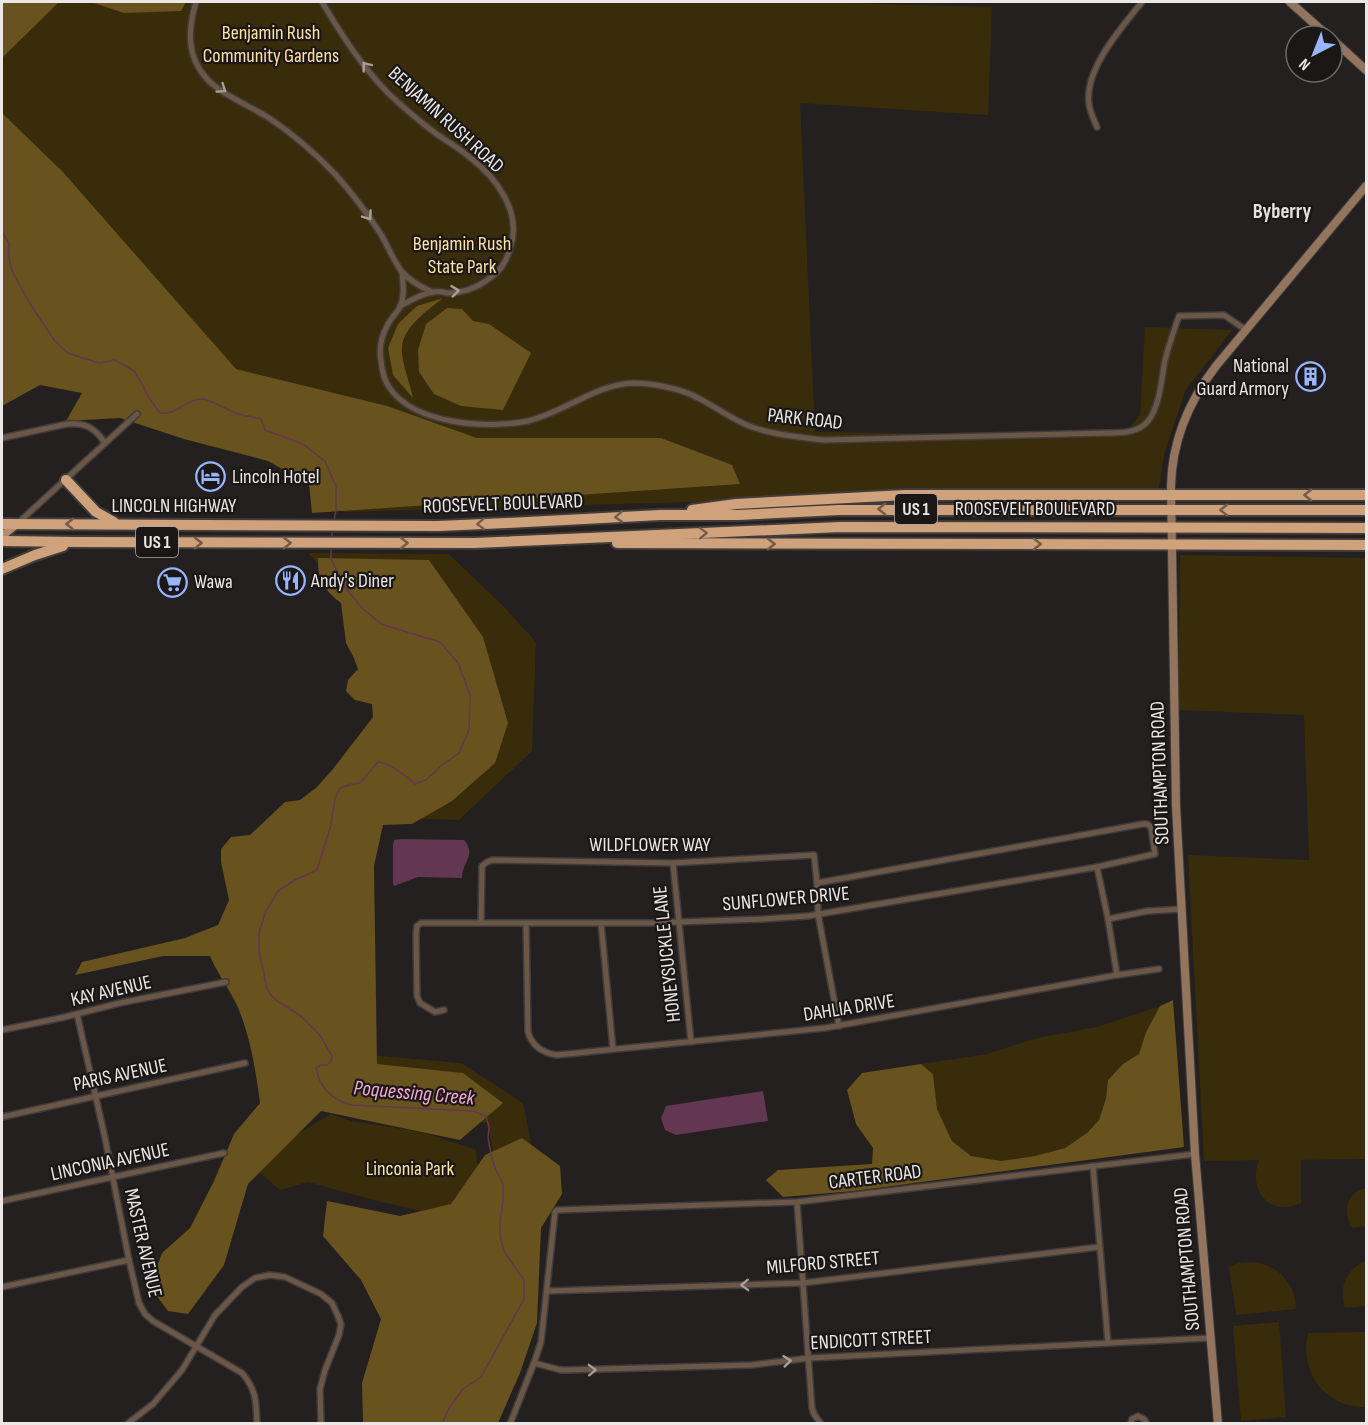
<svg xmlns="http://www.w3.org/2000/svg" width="1368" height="1425" viewBox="0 0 1368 1425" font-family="'Sofia Sans Condensed',sans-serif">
<rect width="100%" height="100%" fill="#24201f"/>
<g fill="#392c0a">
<polygon points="2,2 812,2 992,7 988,115 800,103 815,432 1122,436 1140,415 1145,327 1232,330 1185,391 1164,454 1159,488 344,512 344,501 2,229"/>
<polygon points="308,553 449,554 504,607 536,642 532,751 459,820 365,817 357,1054 461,1063 523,1103 533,1152 537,1211 498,1213 499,1203 493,1179 492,1145 487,1123 455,1116 379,1111 359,1115 329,1097 317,1085 314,1073 322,1049 315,1029 279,1009 262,980 256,932 275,897 312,875 335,825 327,806 353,790 357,781 381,777 403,793 431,780 460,751 466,712 468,686 445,646 390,634 374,623 357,607"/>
<path d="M1180,555L1366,558V1159L1301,1160V1203C1270,1218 1247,1190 1259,1160L1204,1161L1188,855L1309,860L1304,715L1178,710Z"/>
<polygon points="1160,1006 1146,1032 1139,1054 1123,1064 1108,1080 1106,1098 1099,1120 1087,1133 1065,1148 1035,1156 1001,1161 971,1156 952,1141 937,1109 933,1074 921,1064 987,1054 1041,1037 1097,1027"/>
<polygon points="331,1114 351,1121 422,1132 476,1150 477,1163 492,1184 490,1207 432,1213 381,1202 308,1182 280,1190 257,1170 296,1135"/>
<path d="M1366,1188V1226L1353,1228C1341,1212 1347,1192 1366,1188Z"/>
<path d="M1366,1260V1306L1345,1308C1338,1288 1347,1269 1366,1260Z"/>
<path d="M1251,1262C1277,1264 1295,1282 1296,1309L1236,1315L1229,1267L1239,1263Z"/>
<polygon points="1279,1322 1286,1417 1241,1421 1233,1326"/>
<path d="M1366,1332V1407C1325,1408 1299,1372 1308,1333Z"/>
</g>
<g fill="#68521d">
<polygon points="2,2 59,2 2,58"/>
<polygon points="91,2 186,2 181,11 124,13"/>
<polygon points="2,113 62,171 236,369 387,406 477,438 661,438 732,465 740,484 312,513 309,484 268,461 184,439 120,418 66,421 82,393 40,385 2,406"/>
<path d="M443,298C428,310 404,326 402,347C400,358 411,386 413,398L393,375L388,348L398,324L417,306Z"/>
<polygon points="447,308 462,309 473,321 489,324 531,353 503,410 461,406 434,394 419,372 418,350 426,324"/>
<path d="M318,558L429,560L483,637L508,723L495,763L452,801L412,824L383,825L374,866L377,1064L463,1073L503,1103L460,1140L321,1111L248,1184L224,1265L188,1314L168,1311L150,1287L162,1253L190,1228L214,1181L234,1134L260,1103C256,1072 251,1040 239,1010C231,991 218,975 210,956H163L75,975L82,962L185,938L218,925L229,900L221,862V849L231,837L250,835L285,802L300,800L317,787L333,769L373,717L372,704L355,700L346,691L348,680L358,669L353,656L346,643L341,603C323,589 318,581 318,558Z"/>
<polygon points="1173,1000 1184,1147 854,1191 783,1197 766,1180 778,1170 872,1164 873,1148 856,1124 847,1090 862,1073 921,1064 933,1074 937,1109 952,1141 971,1156 1001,1161 1035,1156 1065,1148 1087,1133 1099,1120 1106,1098 1108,1080 1123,1064 1139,1054 1146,1032 1160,1006"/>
<polygon points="522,1138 560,1166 562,1194 541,1228 537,1323 520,1373 498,1423 363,1423 362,1383 381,1319 361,1280 323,1236 327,1201 400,1216 451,1204 485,1155"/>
</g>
<g fill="#633651">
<path d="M400,839L464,840C477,855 462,862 462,878L418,877L394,886L393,883V845L394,840Z"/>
<polygon points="763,1091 768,1121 676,1135 665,1130 661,1118 666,1106"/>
</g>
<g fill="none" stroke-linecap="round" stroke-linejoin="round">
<g stroke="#633651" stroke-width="1.5">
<path d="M2,232L9,243V259L12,271L29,302L54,340L68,353L83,358L99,363L114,360L124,365L134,371L142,384L149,398L160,413C176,416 187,398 204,399C211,400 229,411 238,414C246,416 254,417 261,419L265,430L303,444L325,461L336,486V510L334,521"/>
<polyline points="331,539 333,529"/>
<path d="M331,547V559L345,587L362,608L381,624L440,642L458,663L470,695L469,730L459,753L442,765L426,780L415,784C404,775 392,764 378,762L360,783L352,784L340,788L335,798L331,825L317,870L295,880L278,891L266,911L259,933V951L267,989L271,995L276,1000L302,1017L319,1034L332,1056L331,1061L327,1065H321L316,1068C320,1088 331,1099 351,1105L473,1111L486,1116L489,1127L488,1138L491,1154L495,1168L503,1184V1202L500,1220V1237L505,1253L524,1280V1299L481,1377L463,1389L449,1408L442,1424"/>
<polyline points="1366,609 1366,611"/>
</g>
<defs>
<g id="street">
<path d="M196,2C188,29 186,56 207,79C222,95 250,106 269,118C293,134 315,153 335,174C352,193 368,214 382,236C388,247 394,261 402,272C410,281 421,287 432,292"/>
<path d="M322,2C341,34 362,67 389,94C405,109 420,122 438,135C448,142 459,148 468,156C496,177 523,212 510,249C506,262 501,270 490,278C477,288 463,293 447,293C443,292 438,291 434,292C422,293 410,301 400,306"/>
<path d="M1097,127C1094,120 1090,112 1089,104C1084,69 1122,27 1142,2"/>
<path d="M402,272C403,284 405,296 400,307C396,314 390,319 387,326C381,337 379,349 381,361C382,370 384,380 389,387C414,425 488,429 528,421C565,412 596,384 634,383C651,383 682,389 696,397C715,406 732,420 752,427C775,435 800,437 824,440L1108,433C1120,433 1134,433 1144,425C1160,412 1161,380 1165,360C1169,345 1174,330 1179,316L1224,315L1246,330"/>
<path d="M2,438L67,424C85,422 95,428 105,443"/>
<polyline points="19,522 137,414"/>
<polyline points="673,863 691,1042"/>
<polyline points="1097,867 1108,919 1117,975"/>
<polyline points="1108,919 1148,911 1182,909"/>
<polyline points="481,923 482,866 487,862 492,860 673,863 814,855 817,883 818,914 839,1026"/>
<path d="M526,923L528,1032C532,1046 543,1053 557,1055L825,1028L1117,975L1159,969"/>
<polyline points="601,923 613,1049"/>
<polyline points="444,1010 435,1012 420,1003 417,996 416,934 417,926 421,923 650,923 763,919 808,916 1097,867 1155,854 1151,827 1147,824 1143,824 817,883"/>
<path d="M77,1014L105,1138L129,1260L139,1303L145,1314L153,1321L242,1373C257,1391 256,1402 257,1424"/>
<polyline points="2,1030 65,1017 120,1003 226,982"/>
<polyline points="2,1117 245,1063"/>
<polyline points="1093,1166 1108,1343"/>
<polyline points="2,1201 224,1153"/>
<polyline points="797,1202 812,1408 814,1414 821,1424"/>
<polyline points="2,1287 129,1260"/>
<polyline points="547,1291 803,1283 1099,1247"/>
<polyline points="534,1363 561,1370 567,1370 752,1365 809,1358 1210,1338"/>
<polyline points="127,1424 153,1404 182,1370 215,1315 242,1287 255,1278 270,1275 285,1277 321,1294 332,1303 338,1316 341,1324 339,1335 325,1370 320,1389 321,1424"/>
<polyline points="510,1424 534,1363 541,1342 555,1212 557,1210 797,1202 1195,1154"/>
<polyline points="1131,1424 1132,1419 1138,1416 1144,1419 1147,1424"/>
</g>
<g id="secondary">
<polyline points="1290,2 1328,36"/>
<polyline points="1332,39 1366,70"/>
<path d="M1218,1424L1195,1154L1176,806L1171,486C1172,441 1189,401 1216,366L1366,186"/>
</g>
<polyline id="primary" points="2,536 17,524"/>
<g id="highway">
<polyline points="66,480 96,512 114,522"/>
<polyline points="692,510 736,504 905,495 1366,495"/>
<polyline points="2,524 438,526 507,523 660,515 738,515 839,510 1366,510"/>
<polyline points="2,541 76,542 474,543 840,527 1366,528"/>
<polyline points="617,543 1366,545"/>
<polyline points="2,569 35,555 63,546"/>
</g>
</defs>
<use href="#street" stroke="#403c3b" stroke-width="8"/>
<use href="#secondary" stroke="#403c3b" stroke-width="10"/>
<use href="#primary" stroke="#403c3b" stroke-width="11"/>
<use href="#highway" stroke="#403c3b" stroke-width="14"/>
<use href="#street" stroke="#6a5748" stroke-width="5"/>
<use href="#secondary" stroke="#93755d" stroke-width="8"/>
<use href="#primary" stroke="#b38d6e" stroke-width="8"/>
<use href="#highway" stroke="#d0a27c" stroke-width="10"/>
</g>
<defs><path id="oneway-chevron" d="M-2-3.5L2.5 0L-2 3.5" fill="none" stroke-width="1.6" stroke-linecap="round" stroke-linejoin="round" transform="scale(1.5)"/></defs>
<g stroke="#aa9f97">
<use href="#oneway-chevron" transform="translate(366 66) rotate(-128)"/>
<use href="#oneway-chevron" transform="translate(222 89) rotate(35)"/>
<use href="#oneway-chevron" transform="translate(368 216) rotate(55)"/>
<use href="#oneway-chevron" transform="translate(455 291) rotate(-6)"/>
<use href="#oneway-chevron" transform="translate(745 1285) rotate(178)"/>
<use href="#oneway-chevron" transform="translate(787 1361) rotate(-6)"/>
<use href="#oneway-chevron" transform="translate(592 1370) rotate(-2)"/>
</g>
<g stroke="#755c49">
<use href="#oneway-chevron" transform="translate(1308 495) rotate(-180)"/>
<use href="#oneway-chevron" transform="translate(882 509) rotate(-180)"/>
<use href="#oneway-chevron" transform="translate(1224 510) rotate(-180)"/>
<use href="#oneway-chevron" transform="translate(619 517) rotate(177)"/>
<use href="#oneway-chevron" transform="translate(70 524) rotate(-180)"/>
<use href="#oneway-chevron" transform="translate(481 524) rotate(178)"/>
<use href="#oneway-chevron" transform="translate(703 533) rotate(-2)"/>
<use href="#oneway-chevron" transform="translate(198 543)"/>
<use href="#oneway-chevron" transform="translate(287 543)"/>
<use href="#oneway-chevron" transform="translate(404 543)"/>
<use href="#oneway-chevron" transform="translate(771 544)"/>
<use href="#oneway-chevron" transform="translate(1037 544)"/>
</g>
<defs>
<symbol id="building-ring" viewBox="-11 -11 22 22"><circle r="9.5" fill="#1a1716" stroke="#98b5fd" stroke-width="1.5"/><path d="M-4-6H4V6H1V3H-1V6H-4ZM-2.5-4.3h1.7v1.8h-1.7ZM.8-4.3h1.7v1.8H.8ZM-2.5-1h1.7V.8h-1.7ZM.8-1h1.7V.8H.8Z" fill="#98b5fd"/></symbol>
<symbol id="hotel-ring" viewBox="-11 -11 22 22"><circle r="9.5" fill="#1a1716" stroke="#98b5fd" stroke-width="1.5"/><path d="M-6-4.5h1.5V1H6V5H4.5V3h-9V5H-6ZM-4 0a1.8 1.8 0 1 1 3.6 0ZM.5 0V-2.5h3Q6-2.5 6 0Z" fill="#98b5fd"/></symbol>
<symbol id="restaurant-ring" viewBox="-11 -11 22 22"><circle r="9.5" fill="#1a1716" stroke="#98b5fd" stroke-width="1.5"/><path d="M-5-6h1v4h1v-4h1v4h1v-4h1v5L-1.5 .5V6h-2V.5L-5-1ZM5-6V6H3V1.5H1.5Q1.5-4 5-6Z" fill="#98b5fd"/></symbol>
<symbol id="supermarket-ring" viewBox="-11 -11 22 22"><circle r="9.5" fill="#1a1716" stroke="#98b5fd" stroke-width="1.5"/><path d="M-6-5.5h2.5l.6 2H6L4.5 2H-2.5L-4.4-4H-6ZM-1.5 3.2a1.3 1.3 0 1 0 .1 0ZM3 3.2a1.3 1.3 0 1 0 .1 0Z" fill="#98b5fd"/></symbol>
</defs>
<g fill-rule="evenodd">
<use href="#building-ring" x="1294" y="360" width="33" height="33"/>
<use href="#hotel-ring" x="194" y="460" width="33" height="33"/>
<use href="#restaurant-ring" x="274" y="564" width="33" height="33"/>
<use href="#supermarket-ring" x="156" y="566" width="33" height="33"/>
</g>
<g text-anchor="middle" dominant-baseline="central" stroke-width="4.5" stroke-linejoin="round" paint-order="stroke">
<g fill="#1a1716" stroke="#aca9a8" stroke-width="1.5">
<rect x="895" y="494" width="42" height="30" rx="4.5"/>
<rect x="136" y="527" width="42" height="30" rx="4.5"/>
</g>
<g font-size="18" font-weight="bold" fill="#eae7e6">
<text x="916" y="509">US 1</text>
<text x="157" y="542">US 1</text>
</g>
<g font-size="20" fill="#fee1a4" stroke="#1a1716">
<text x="271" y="33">Benjamin Rush<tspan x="271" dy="23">Community Gardens</tspan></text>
<text x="462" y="244">Benjamin Rush<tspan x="462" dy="23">State Park</tspan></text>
<text x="410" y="1169">Linconia Park</text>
</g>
<g font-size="20" fill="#eae7e6" stroke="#1a1716">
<text transform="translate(446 120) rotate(42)">BENJAMIN RUSH ROAD</text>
<text transform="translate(805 419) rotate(6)">PARK ROAD</text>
<text transform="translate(503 504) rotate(-2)">ROOSEVELT BOULEVARD</text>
<text x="174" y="506">LINCOLN HIGHWAY</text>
<text x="1035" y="509">ROOSEVELT BOULEVARD</text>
<text transform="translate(1160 773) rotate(-92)">SOUTHAMPTON ROAD</text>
<text x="650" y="845">WILDFLOWER WAY</text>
<text transform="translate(786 899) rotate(-5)">SUNFLOWER DRIVE</text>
<text transform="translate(667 954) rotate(-96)">HONEYSUCKLE LANE</text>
<text transform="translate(111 991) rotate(-13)">KAY AVENUE</text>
<text transform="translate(849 1008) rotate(-9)">DAHLIA DRIVE</text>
<text transform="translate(120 1075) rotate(-12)">PARIS AVENUE</text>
<text transform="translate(110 1162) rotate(-12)">LINCONIA AVENUE</text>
<text transform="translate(875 1177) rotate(-7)">CARTER ROAD</text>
<text transform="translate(143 1243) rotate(77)">MASTER AVENUE</text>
<text transform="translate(1187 1259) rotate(-95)">SOUTHAMPTON ROAD</text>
<text transform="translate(823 1263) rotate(-5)">MILFORD STREET</text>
<text transform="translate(871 1340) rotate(-3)">ENDICOTT STREET</text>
</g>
<g font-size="20" fill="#eae7e6" stroke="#1a1716" text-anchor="start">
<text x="1289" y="366" text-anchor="end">National<tspan x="1289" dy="23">Guard Armory</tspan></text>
<text x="232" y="477">Lincoln Hotel</text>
<text x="311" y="581">Andy's Diner</text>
<text x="194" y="582">Wawa</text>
</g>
<g font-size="21" font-weight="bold" fill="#e6e1df" stroke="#1a1716">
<text x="1282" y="211">Byberry</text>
</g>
<g font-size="21" font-style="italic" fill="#f4a8d4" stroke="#1a1716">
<text transform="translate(414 1093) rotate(5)">Poquessing Creek</text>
</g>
</g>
<rect width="1368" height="1425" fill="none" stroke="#eae7e6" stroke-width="6"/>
<g transform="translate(1314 54) rotate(222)"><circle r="28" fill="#1a1716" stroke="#6d6a69" stroke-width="1.5"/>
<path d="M0-4.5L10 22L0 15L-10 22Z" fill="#98b5fd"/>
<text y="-9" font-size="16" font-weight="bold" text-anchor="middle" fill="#eae7e6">N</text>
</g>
</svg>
